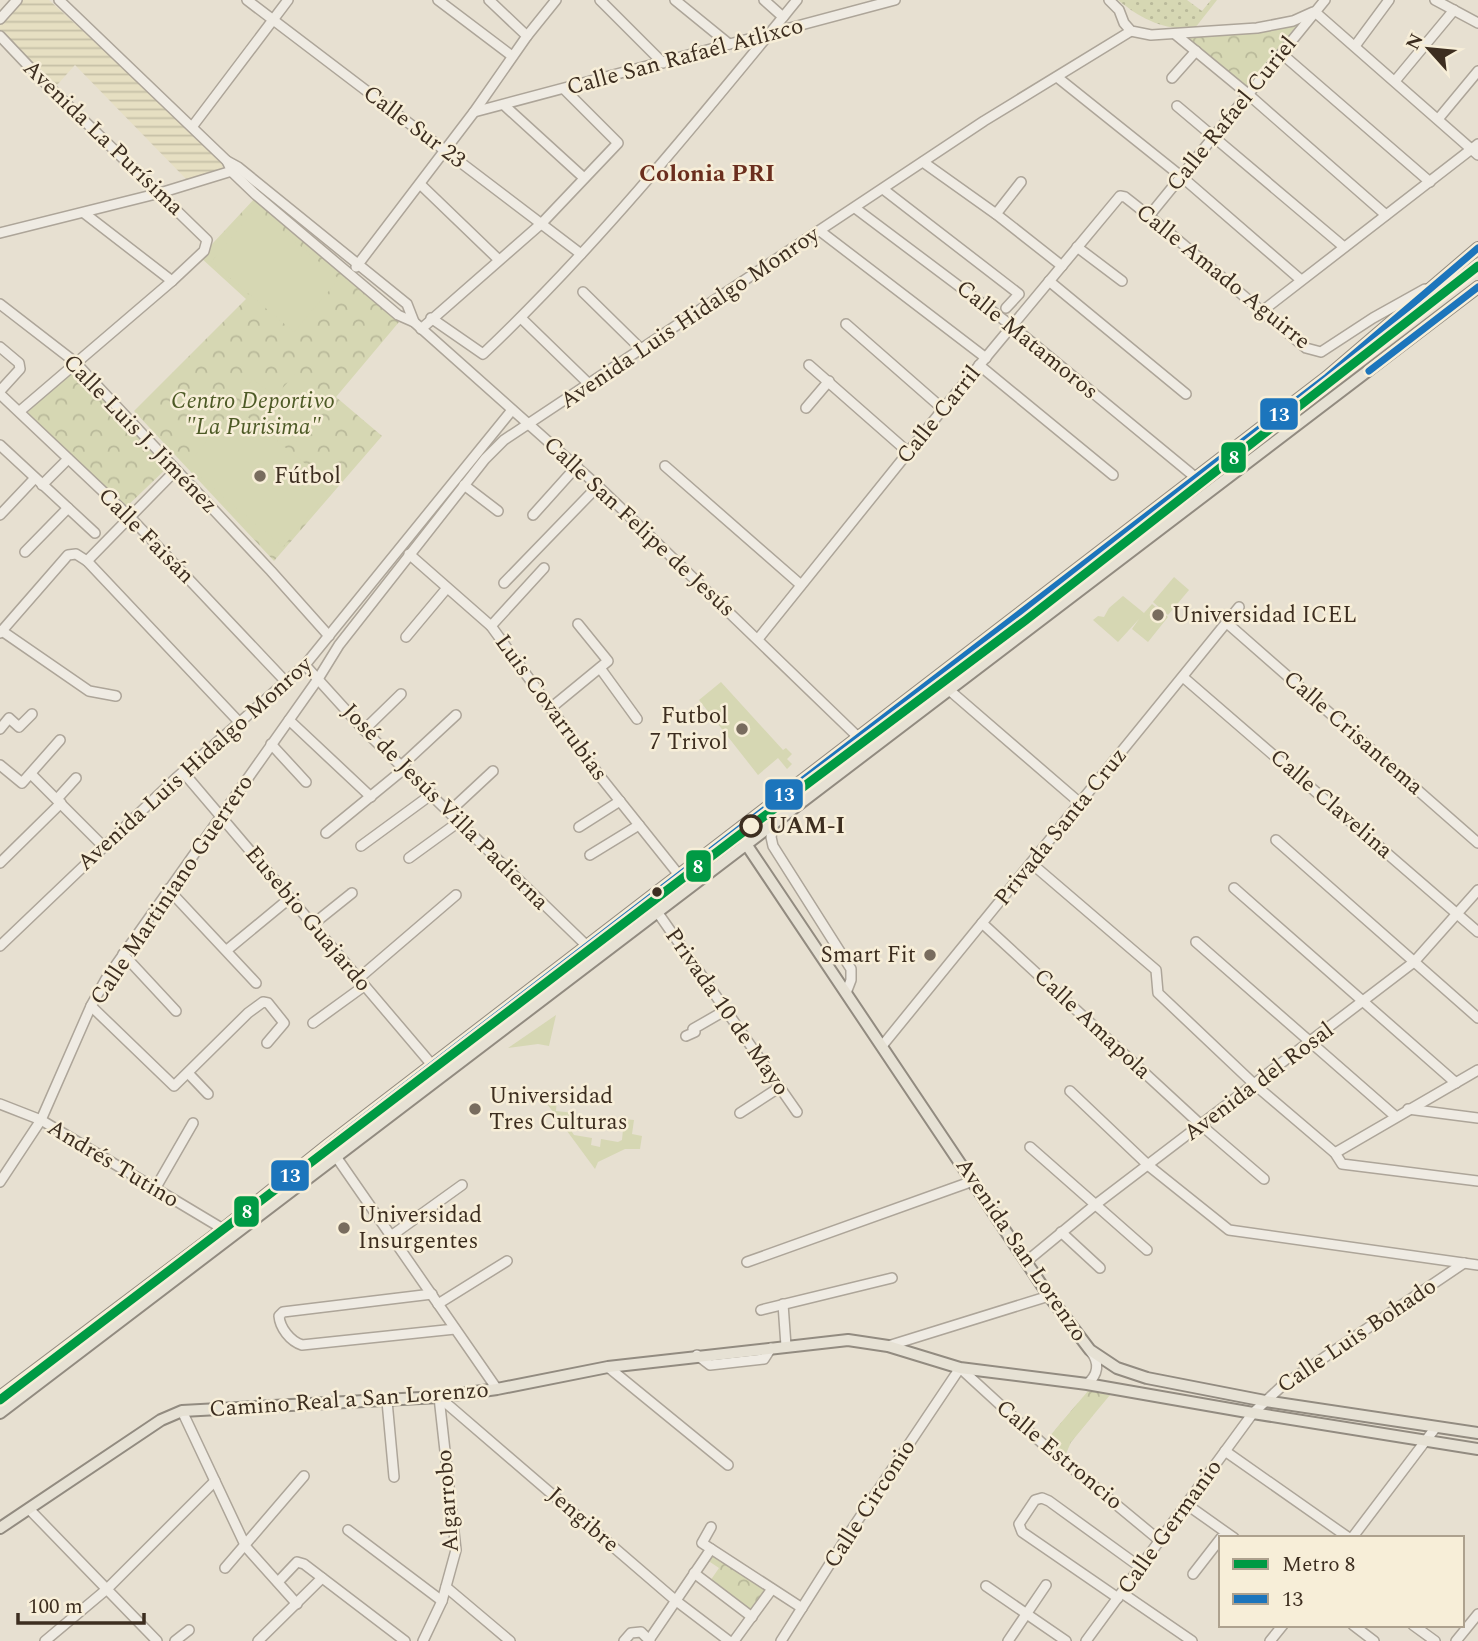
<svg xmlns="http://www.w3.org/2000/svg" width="1478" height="1641" viewBox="0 0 1478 1641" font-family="Spectral,serif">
<defs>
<pattern id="farmland-rules" width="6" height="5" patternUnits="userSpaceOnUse" patternTransform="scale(1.75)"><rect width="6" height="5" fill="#e6dfc2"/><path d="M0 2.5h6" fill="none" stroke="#c6c0a6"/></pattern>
<pattern id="grass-dots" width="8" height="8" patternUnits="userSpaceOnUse" patternTransform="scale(1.75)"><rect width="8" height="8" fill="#d6d7b3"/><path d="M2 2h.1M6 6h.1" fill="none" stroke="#b9b99a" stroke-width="1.8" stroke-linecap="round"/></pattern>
<pattern id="park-crowns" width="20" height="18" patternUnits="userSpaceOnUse" patternTransform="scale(1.75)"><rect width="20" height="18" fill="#d6d7b3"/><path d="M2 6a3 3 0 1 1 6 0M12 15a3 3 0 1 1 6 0" fill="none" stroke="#b9b99a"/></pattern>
</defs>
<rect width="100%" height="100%" fill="#e7e0d1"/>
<polygon fill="url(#farmland-rules)" points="21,0 49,0 189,128 223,164 222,169 186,179 75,65 57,85 0,31 0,24"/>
<path fill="url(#grass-dots)" d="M1118,0H1187L1202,11L1211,0H1217L1195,28C1165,31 1141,19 1118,0Z"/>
<g fill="url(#park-crowns)">
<polygon points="1299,23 1246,86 1184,36 1258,32"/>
<polygon points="256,197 399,322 336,397 382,436 274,561 134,411 246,299 200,257"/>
<polygon points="73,369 168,467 122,511 27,413"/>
<polygon points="1088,1391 1110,1395 1071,1442 1063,1461 1043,1444"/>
<polygon points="711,1549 772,1589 752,1617 708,1584 719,1568 704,1558"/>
</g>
<g fill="#d6d7b3">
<polygon points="256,208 339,279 294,332 211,262"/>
<polygon points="295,374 328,403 312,421 279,392"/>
<polygon points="253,379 281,402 269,418 240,395"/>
<polygon points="234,406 333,486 283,547 187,466"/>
<polygon points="286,407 315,430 302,446 274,423"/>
<polygon points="1174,577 1189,590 1168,615 1153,602"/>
<polygon points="1123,596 1144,613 1152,604 1168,617 1148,642 1132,629 1139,619 1118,642 1093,620 1098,616 1104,617 1109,608"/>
<polygon points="721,682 783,750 786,748 792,754 787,759 792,764 787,769 778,758 758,775 699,700"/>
<polygon points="556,1015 549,1046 538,1044 508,1048"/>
<polygon points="542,1097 557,1099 556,1111 575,1113 572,1132 574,1135 592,1138 591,1145 600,1147 601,1139 618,1142 622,1140 624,1119 634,1120 632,1134 642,1136 640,1149 625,1149 598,1162 595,1169"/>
<polygon points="1078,1403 1093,1415 1071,1442 1055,1430"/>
</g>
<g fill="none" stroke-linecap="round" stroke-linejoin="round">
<defs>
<g id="minor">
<polyline points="59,0 227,161 238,167 407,304 414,322"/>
<polyline points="247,0 581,254"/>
<polyline points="438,0 512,56"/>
<polyline points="489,0 527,36"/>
<polyline points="600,0 663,63"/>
<polyline points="675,0 729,44"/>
<polyline points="764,0 783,17"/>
<polyline points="1109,0 1119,10 1124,23 1131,31 1151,35 1257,28 1293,21 1313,12"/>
<polyline points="1435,0 1478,23"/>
<polyline points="1315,12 1478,155"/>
<polyline points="0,19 17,0"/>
<polyline points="1175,34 1249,95 1386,215"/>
<polyline points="0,36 37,75 207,240 204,251 172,281 20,411"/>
<polyline points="1355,46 1389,0"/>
<polyline points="1282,54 1430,182"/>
<polyline points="1057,77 1182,177 1301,280"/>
<polyline points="1172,78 1196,51"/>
<polyline points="1395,81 1454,10"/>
<polyline points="505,106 584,178"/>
<polyline points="1177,106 1344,247"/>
<polyline points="474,112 895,0"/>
<polyline points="1439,118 1478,71"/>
<polyline points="192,127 288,0"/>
<polyline points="227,161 232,172 255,194 398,315 414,322 598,486 858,737"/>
<polyline points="923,162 996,214 1062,266"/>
<polyline points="420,184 499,260"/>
<polyline points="883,189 1019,294 1006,308"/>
<polyline points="855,208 1012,326 1195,477"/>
<polyline points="84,213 172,281"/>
<polyline points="996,214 1021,182"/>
<polyline points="1149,216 1325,0"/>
<polyline points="820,231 986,358"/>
<polyline points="0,233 160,193 235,170"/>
<polyline points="1077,247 1122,281"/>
<polyline points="356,267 474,112 527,36 556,0"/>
<polyline points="1049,281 1186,394"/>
<polyline points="583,292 640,348"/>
<polyline points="0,304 75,362 271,571 329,636"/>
<polyline points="1261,312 1478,144"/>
<path d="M431,318L483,354C596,247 698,121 797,0"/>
<polyline points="521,318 590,385"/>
<polyline points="846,324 943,409"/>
<polyline points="421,329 542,223 618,143 564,89"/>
<polyline points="0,347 19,363 20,369 0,391"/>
<polyline points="809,365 908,452"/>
<polyline points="979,365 1113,475"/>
<polyline points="0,394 130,517 287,683"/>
<polyline points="806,408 829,381"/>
<polyline points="0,445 95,533"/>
<polyline points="665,466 801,585"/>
<polyline points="42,485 68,459"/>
<polyline points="464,485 498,511"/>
<polyline points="0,515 35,478"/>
<polyline points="533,515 577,466"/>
<polyline points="25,552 68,508"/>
<polyline points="409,554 491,626 599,775 679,875"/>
<polyline points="87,561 175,471"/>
<polyline points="504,583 598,486"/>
<polyline points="1227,623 1478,843"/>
<polyline points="491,626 544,568"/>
<polyline points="2,631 89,691 116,696"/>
<polyline points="0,633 68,555 76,554 87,561 240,723"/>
<polyline points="406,637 447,588"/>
<path d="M758,639L943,409L1120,196L1125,197C1187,245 1245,299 1306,348L1321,352L1373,318L1425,289"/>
<polyline points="305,665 364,730 587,946"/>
<polyline points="600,668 637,719"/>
<polyline points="1183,677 1478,932"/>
<polyline points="948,689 1080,803"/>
<polyline points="552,707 608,661 578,624"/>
<polyline points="289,720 371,797"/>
<polyline points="0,729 9,718 19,727 32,714"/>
<polyline points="364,730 401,694"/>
<polyline points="271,744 306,782"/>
<polyline points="0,765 22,783 60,740"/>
<polyline points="401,766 456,715"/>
<polyline points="183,772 433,1066"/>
<polyline points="31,774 103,846"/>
<polyline points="57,799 76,778"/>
<polyline points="450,811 493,771"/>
<polyline points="774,823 771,837 773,846 851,969 851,980 846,993"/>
<polyline points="579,827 620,801"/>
<polyline points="326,833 404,769"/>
<polyline points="1276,840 1478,1018"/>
<polyline points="361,846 432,794"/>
<polyline points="590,855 639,825"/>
<polyline points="409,858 460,821"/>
<polyline points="0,863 61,803"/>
<polyline points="1031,863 1156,970 1158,993 1254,1084 1335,1153 1342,1164 1478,1181"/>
<polyline points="1234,888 1456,1083"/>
<polyline points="168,889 256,983"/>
<polyline points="658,913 797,1112"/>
<polyline points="982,923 1201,1125 1264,1179"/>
<polyline points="312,925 352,893"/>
<polyline points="1196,942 1395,1116"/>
<polyline points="0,946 175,779 305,665 512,410"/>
<polyline points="227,950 290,898"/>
<polyline points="123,954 176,1011"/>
<polyline points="358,979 456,895"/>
<polyline points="91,1006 174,1086 248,1013 263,1002 268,1003 284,1023 267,1043"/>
<polyline points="313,1023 364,986"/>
<polyline points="686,1036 695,1032 693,1029 726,1010"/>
<polyline points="882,1046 1239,607"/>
<polyline points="188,1073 208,1094"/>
<polyline points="1070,1091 1149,1166 1229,1230 1478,1265"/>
<polyline points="0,1104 41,1120 223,1229"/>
<polyline points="1408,1109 1478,1118"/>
<polyline points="740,1113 780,1087"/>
<polyline points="328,1145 497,1389"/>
<polyline points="1030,1147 1147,1250"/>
<polyline points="1335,1153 1478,1070"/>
<polyline points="0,1182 41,1120 91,1006 106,979 318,679 339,645 485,459 504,440 984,121 1131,31"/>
<polyline points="155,1189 193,1123"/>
<polyline points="1061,1232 1100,1268"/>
<polyline points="391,1236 462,1185"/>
<polyline points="1027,1261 1095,1205 1414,962 1478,890"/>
<polyline points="747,1262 973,1181"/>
<path d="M432,1294L283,1312L279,1316C280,1328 290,1341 302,1345L455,1329"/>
<polyline points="438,1304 507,1261"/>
<polyline points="783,1304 786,1346"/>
<polyline points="761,1310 892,1278"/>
<polyline points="888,1346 1049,1296"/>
<polyline points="697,1355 710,1365 764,1359 771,1348"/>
<polyline points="608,1367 728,1465"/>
<path d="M1087,1384C1098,1375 1100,1363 1091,1352"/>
<polyline points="439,1397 675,1600 729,1641"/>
<polyline points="387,1401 394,1477"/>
<polyline points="182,1411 246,1547 297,1604"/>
<polyline points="1225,1451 1349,1538"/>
<polyline points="1186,1504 1234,1538"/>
<polyline points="29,1509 157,1641"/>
<polyline points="711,1527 702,1543 802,1608"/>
<polyline points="348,1530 442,1601"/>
<polyline points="1352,1538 1436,1427"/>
<polyline points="225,1568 304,1476"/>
<polyline points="694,1573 752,1617"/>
<polyline points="1193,1574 1221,1538"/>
<polyline points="278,1582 297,1562 304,1564 405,1641"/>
<polyline points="986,1586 1066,1641"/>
<polyline points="446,1587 510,1641"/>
<polyline points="1122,1593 1192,1641"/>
<polyline points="1118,1598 1022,1532 1019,1524 1035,1500 1042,1498 1049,1501 1140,1567"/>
<polyline points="1353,1625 1374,1641"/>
<polyline points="1413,1625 1435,1641"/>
<polyline points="649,1640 711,1549"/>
<polyline points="45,1641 107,1589 215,1481"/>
<polyline points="175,1641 189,1630"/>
<polyline points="258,1641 322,1578"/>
<polyline points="423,1641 442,1601 456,1550 439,1397"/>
<polyline points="624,1641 631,1633 641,1632 650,1641"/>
<polyline points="734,1641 772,1589"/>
<polyline points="781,1641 852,1529 960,1368 1043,1444 1159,1540"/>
<polyline points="1008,1641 1046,1585"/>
<polyline points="1086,1641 1253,1413 1282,1386 1464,1263"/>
<polyline points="1270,1641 1283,1625"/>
<polyline points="1456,1641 1478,1614"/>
</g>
<g id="major">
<polyline points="744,841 1049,1296 1090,1350 1117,1368 1147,1378 1265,1401 1478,1433"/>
<polyline points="0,1397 223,1229 328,1145 1327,377 1478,248"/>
<polyline points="0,1413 1478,287"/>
<polyline points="0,1528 161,1420 182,1411 439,1397 497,1389 608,1367 848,1340 888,1346 960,1368 1087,1384 1253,1413 1478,1449"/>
</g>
</defs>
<use href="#minor" stroke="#ada599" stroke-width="12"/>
<use href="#major" stroke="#928b80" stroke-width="14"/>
<use href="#minor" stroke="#efebe3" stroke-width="9"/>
<use href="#major" stroke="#e6e1d4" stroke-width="10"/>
<defs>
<g id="bus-1">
<polyline points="1369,371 1478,287"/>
<polyline points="0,1397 223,1229 328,1145 1327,377 1478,248"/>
</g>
</defs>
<use href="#bus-1" stroke="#f7eed8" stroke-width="12"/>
<use href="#bus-1" stroke="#1c75bc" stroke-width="7"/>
<defs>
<polyline id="metro-1" points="0,1400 751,826 1026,620 1478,266"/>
</defs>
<use href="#metro-1" stroke="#f7eed8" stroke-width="14"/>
<use href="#metro-1" stroke="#009a44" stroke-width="9"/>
</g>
<g fill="#786c5e" stroke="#f7eed8" stroke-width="2.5">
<circle cx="260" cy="476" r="7"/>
<circle cx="1158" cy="615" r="7"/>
<circle cx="742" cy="729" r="7"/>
<circle cx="930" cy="955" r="7"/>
<circle cx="475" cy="1109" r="7"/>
<circle cx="344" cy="1228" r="7"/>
</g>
<circle fill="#f7eed8" stroke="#3d2e20" stroke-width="3.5" cx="751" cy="826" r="10"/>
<circle fill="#3d2e20" stroke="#f7eed8" stroke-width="2.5" cx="657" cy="892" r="6"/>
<g text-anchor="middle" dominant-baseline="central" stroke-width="5" stroke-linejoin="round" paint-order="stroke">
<g font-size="23" fill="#3d2e20" stroke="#f7eed8">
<text transform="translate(685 57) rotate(-15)">Calle San Rafaél Atlixco</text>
<text transform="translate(1232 114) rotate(-51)">Calle Rafael Curiel</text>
<text transform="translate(414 127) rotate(37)">Calle Sur 23</text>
<text transform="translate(103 138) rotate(44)">Avenida La Purísima</text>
<text transform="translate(1223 277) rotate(39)">Calle Amado Aguirre</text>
<text transform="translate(690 318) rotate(-34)">Avenida Luis Hidalgo Monroy</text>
<text transform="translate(1027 340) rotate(39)">Calle Matamoros</text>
<text transform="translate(939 415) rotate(-51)">Calle Carril</text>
<text transform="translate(140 434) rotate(46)">Calle Luis J. Jiménez</text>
<text transform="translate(639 527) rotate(43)">Calle San Felipe de Jesús</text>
<text transform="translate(146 536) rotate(45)">Calle Faisán</text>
<text transform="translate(551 708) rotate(54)">Luis Covarrubias</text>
<text transform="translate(1353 733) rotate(41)">Calle Crisantema</text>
<text transform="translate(195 764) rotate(-42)">Avenida Luis Hidalgo Monroy</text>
<text transform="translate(1331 804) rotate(41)">Calle Clavelina</text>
<text transform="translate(445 807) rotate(45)">José de Jesús Villa Padierna</text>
<text transform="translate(1061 827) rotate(-51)">Privada Santa Cruz</text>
<text transform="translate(172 890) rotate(-56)">Calle Martiniano Guerrero</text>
<text transform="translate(308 919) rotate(50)">Eusebio Guajardo</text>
<text transform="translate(727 1012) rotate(55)">Privada 10 de Mayo</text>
<text transform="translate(1092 1024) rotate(43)">Calle Amapola</text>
<text transform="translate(1259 1082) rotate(-37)">Avenida del Rosal</text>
<text transform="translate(113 1164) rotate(31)">Andrés Tutino</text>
<text transform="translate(1021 1250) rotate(56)">Avenida San Lorenzo</text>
<text transform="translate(1357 1336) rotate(-34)">Calle Luis Bohado</text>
<text transform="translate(349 1400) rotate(-4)">Camino Real a San Lorenzo</text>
<text transform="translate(1059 1455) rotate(40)">Calle Estroncio</text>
<text transform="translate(448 1501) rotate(-94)">Algarrobo</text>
<text transform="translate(870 1504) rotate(-57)">Calle Circonio</text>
<text transform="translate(583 1520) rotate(41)">Jengibre</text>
<text transform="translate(1170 1527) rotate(-54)">Calle Germanio</text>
</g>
<g font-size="23" font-style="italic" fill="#4d5a26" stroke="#f7eed8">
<text x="253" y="401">Centro Deportivo<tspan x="253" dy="26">"La Purisima"</tspan></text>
</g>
<g font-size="23" fill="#3d2e20" stroke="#f7eed8" text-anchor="start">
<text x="274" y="476">Fútbol</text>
<text x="1172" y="615">Universidad ICEL</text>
<text x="728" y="716" text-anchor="end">Futbol<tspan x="728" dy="26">7 Trivol</tspan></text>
<text x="916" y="955" text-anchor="end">Smart Fit</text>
<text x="489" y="1096">Universidad<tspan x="489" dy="26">Tres Culturas</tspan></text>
<text x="358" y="1215">Universidad<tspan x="358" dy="26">Insurgentes</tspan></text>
</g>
<g font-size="23" font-weight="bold" fill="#3d2e20" stroke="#f7eed8" text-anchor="start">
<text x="768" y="826">UAM-I</text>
</g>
<g font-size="24" font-weight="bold" fill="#6b2e1e" stroke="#f7eed8">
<text x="707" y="174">Colonia PRI</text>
</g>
</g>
<g stroke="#f7eed8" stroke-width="2.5">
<rect x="1259" y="397" width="40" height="34" rx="7" fill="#1c75bc"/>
<rect x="1220" y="441" width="27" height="33" rx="7" fill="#009a44"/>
<rect x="764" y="778" width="40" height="33" rx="7" fill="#1c75bc"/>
<rect x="685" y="849" width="27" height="34" rx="7" fill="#009a44"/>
<rect x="270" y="1159" width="40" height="33" rx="7" fill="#1c75bc"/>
<rect x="233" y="1195" width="27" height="33" rx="7" fill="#009a44"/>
</g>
<g font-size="19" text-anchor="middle" font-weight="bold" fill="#fff">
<text x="1279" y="421">13</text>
<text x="1234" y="464">8</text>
<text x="784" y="801">13</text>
<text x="698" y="873">8</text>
<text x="290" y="1182">13</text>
<text x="247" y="1218">8</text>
</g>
<rect x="1219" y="1536" width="245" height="91" fill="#f7eed8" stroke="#ada18e" stroke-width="2"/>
<rect x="1233" y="1559" width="35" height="10" fill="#009a44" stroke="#ada18e" stroke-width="2"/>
<text x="1282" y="1571" font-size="21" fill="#3d2e20">Metro 8</text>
<rect x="1233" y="1594" width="35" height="10" fill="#1c75bc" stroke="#ada18e" stroke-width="2"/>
<text x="1282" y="1606" font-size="21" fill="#3d2e20">13</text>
<g transform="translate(1429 49) rotate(297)" stroke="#f7eed8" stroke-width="5" paint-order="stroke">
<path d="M0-5L12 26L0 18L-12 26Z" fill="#3d2e20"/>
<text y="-10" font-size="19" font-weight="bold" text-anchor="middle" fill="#3d2e20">N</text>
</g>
<path d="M18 1613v10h126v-10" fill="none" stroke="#3d2e20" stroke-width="3.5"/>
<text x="28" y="1613" font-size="21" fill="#3d2e20" stroke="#f7eed8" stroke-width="5" paint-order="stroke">100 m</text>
</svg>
